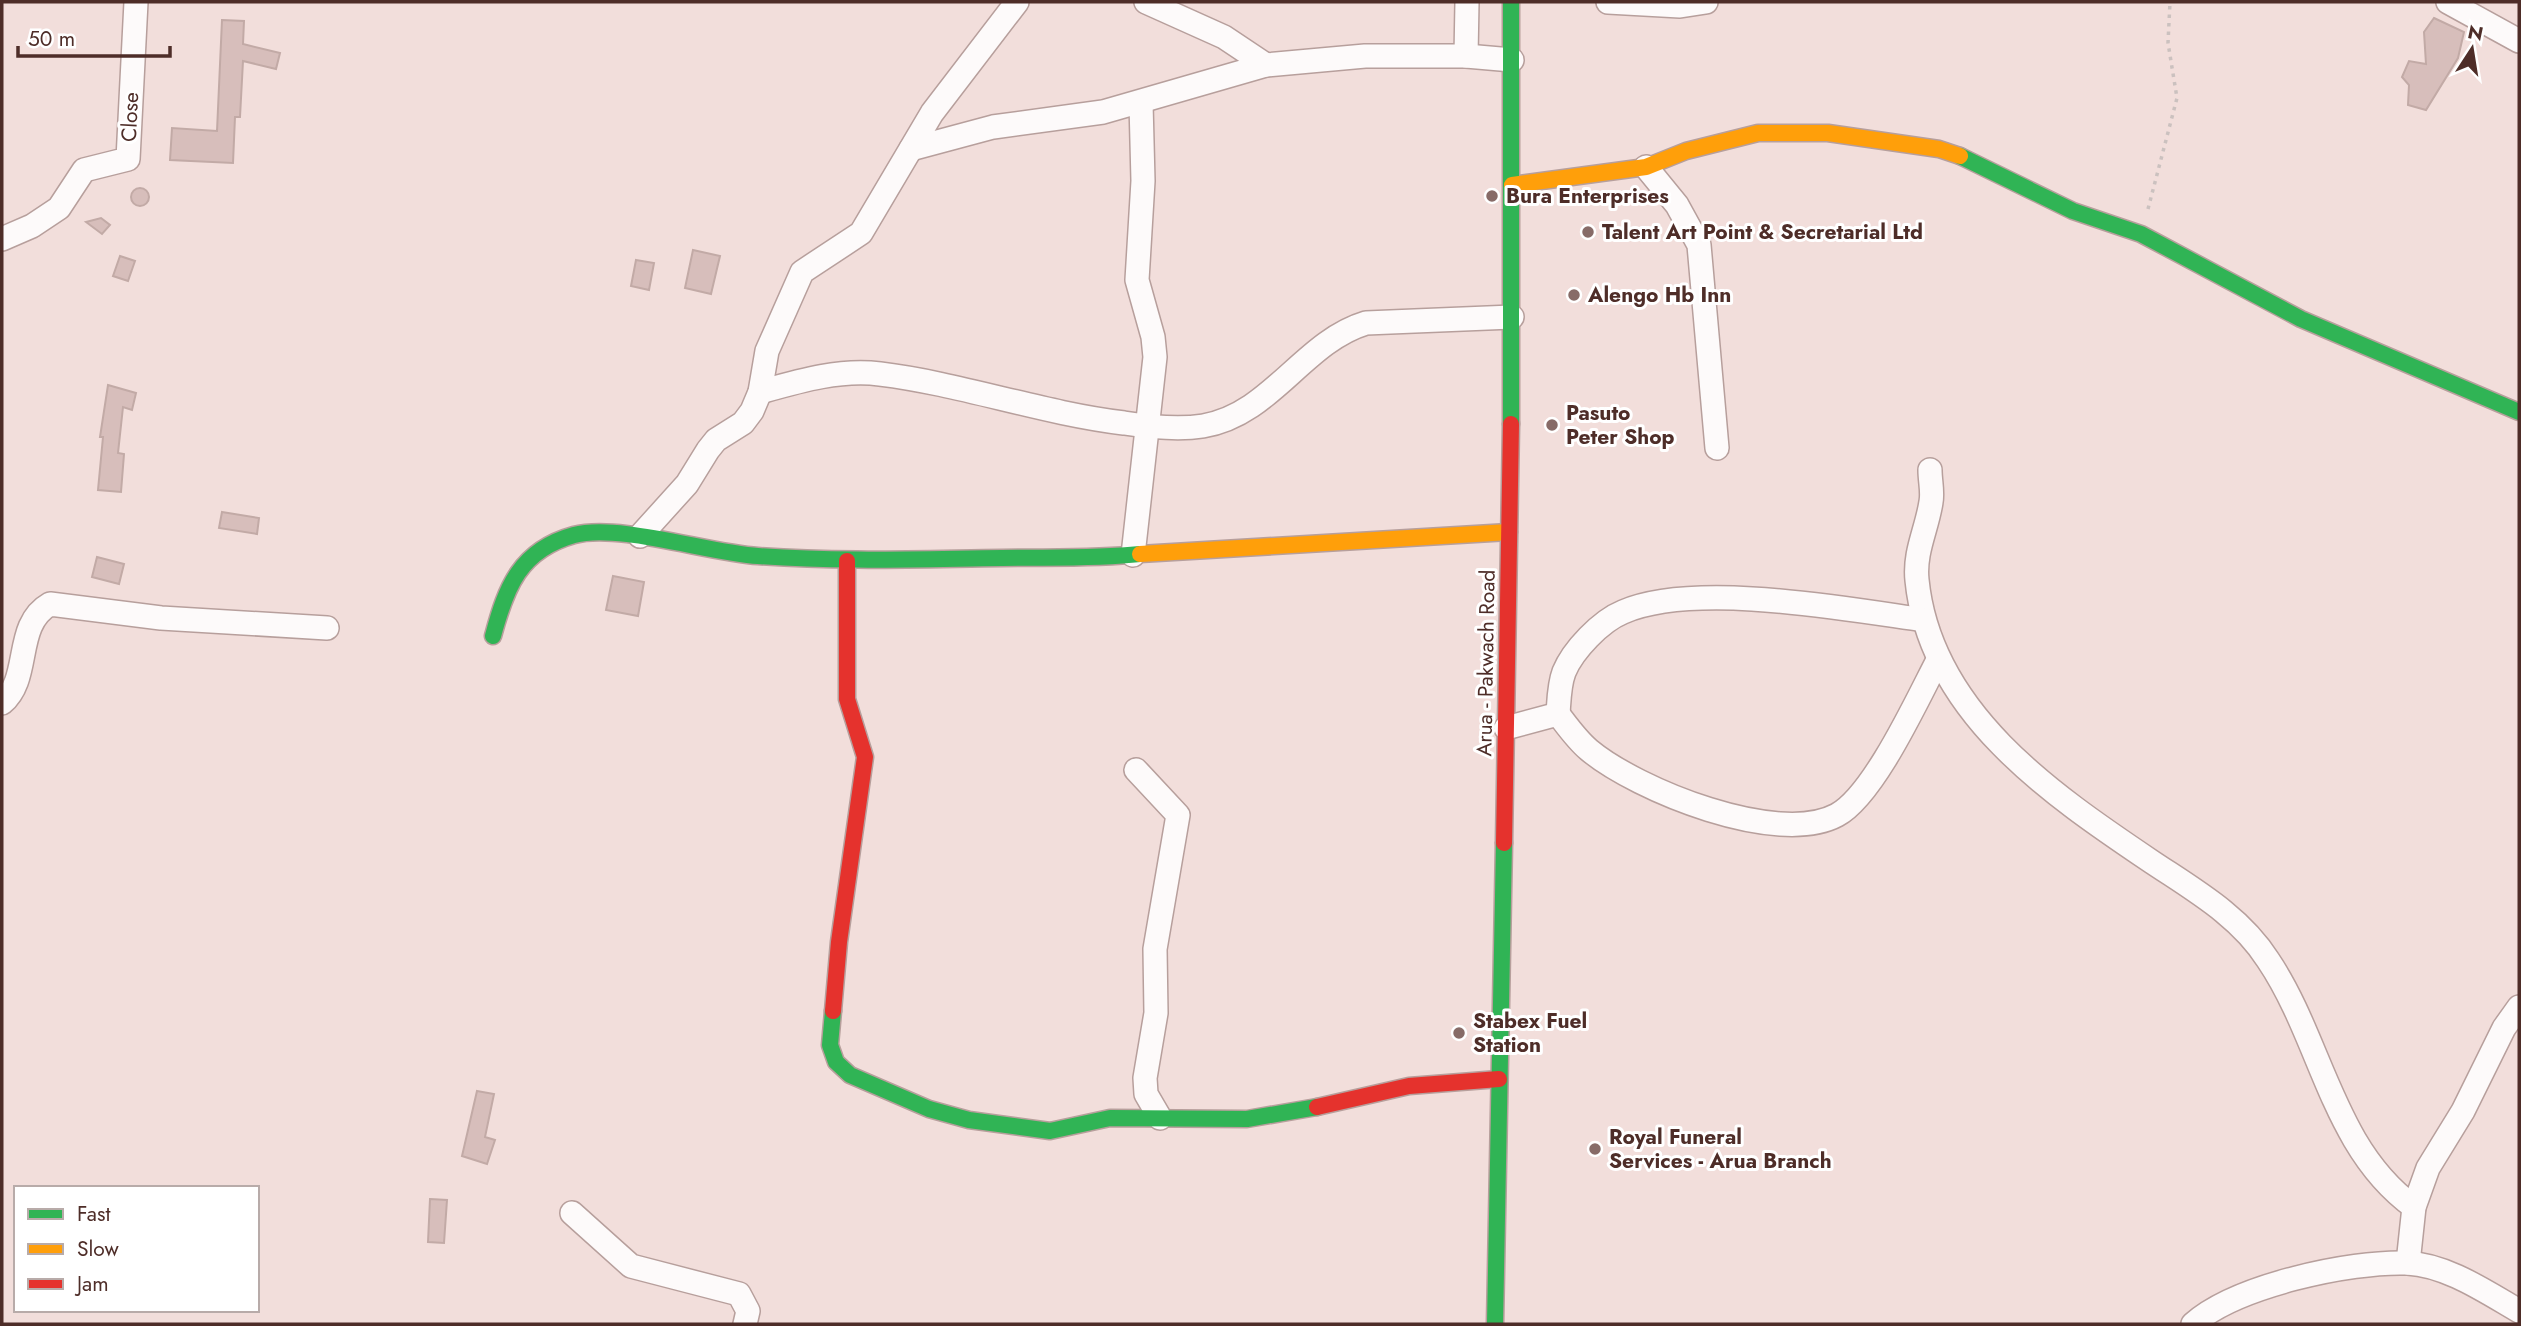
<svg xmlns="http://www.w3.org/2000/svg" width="2521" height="1326" viewBox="0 0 2521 1326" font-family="Jost,sans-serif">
<rect width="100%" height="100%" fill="#f2dedb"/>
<g fill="#d7bebb" stroke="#c2aaa6" stroke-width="2">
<polygon points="2434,18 2464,32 2458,58 2426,110 2408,105 2409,85 2402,77 2409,61 2426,64 2424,32"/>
<polygon points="222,20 244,21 243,44 280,53 276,69 243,61 240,117 235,117 233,163 170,160 172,128 217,131"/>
<circle cx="140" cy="197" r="9"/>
<polygon points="101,218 110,225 102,234 86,222"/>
<polygon points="693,250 720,256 711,294 685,288"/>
<polygon points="120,256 135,261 128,281 113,276"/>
<polygon points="636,260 654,263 649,290 631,286"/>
<polygon points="108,385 136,393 132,410 123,407 118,453 124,454 121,492 98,490 103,437 100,437"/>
<polygon points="222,512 259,518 257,534 219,528"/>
<polygon points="97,557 124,564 119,584 92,577"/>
<polygon points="613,576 644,582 638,616 606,610"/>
<polygon points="477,1091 494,1094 485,1137 495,1140 487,1164 462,1156"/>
<polygon points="430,1199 447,1200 444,1243 428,1242"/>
</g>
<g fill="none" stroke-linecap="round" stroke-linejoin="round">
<defs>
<g id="street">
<polyline points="1146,2 1224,37 1266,65"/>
<polyline points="1608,2 1680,6 1706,2"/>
<polyline points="2448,2 2519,41"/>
<polyline points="1466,56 1467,2"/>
<polyline points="911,149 993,127 1103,112 1266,65 1365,56 1466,56 1512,60"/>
<polyline points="1646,167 1677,205 1699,245 1717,448"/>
<polyline points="2,239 32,226 59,208 84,170 128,159 136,2"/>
<path d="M760,392C799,381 839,369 880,374C962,384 1041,413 1124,423C1150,427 1177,430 1203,426C1271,415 1303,342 1366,323L1512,317"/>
<path d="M1930,470C1930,481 1933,492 1931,502C1927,529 1914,552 1917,580C1930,712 2051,794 2152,862C2194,890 2240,916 2268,960C2322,1040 2332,1148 2414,1207"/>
<polyline points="640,536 687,484 708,450 716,440 743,423 752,411 760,392 767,351 802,272 861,233 932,113 1017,2"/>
<polyline points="1133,555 1155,357 1153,337 1137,280 1143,181 1141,103"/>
<path d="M2,703C32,678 13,625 50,604L161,618L327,628"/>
<path d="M1558,714C1568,727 1577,740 1589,750C1637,790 1778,847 1837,815C1874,795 1918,698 1938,660"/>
<path d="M1506,728L1558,714C1559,701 1559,685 1564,672C1573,650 1601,621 1623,612C1695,581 1846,609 1924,620"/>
<polyline points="1136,770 1178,815 1155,949 1156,1013 1145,1078 1146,1094 1160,1118"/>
<polyline points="572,1213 631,1266 739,1294 748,1311 745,1324"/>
<polyline points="2408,1263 2414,1207 2428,1168 2463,1111 2504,1028 2519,1007"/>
<path d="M2193,1324C2236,1286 2349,1261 2407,1263C2447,1265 2486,1292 2519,1311"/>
</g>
<g id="fast">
<polyline points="1511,2 1511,424"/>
<polyline points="1960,156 2073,211 2141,234 2301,319 2519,412"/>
<path d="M493,636C506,587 520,550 574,535C618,523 709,553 758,556C839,562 920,559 1002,558C1047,557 1094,559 1140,554"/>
<polyline points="833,1011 830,1045 836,1062 850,1075 929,1109 969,1120 1050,1131 1110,1118 1247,1119 1317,1107"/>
<polyline points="1495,1324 1504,843"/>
</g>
<g id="slow">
<polyline points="1512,185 1646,167 1686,151 1758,133 1828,133 1939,149 1960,156"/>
<polyline points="1140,554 1509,532"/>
</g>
<g id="jam">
<polyline points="1504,843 1511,424"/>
<polyline points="833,1011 839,942 865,757 847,699 847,561"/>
<polyline points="1317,1107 1409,1086 1499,1079"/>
</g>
</defs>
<use href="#street" stroke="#b79f9c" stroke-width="26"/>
<use href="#fast" stroke="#b79f9c" stroke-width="19"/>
<use href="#slow" stroke="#b79f9c" stroke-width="19"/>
<use href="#jam" stroke="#b79f9c" stroke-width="19"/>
<polyline stroke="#cbc1bf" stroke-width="3.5" stroke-dasharray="3.5 5" stroke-linecap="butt" points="2148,209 2177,98 2168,43 2170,2"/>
<use href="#street" stroke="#fdfafa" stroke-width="23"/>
<use href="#fast" stroke="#30b455" stroke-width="16"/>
<use href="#slow" stroke="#ff9f0a" stroke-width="16"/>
<use href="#jam" stroke="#e5322d" stroke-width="16"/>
</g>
<g fill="#876b67" stroke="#fff" stroke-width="2.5">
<circle cx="1492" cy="196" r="7"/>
<circle cx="1588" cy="232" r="7"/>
<circle cx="1574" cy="295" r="7"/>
<circle cx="1552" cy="425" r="7"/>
<circle cx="1459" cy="1033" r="7"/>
<circle cx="1595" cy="1149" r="7"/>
</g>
<g text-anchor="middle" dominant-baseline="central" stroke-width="6" stroke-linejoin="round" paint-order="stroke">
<g font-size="21" fill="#4e2d28" stroke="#fff">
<text transform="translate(130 117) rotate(-87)">Close</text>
<text transform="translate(1486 663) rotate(-89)">Arua - Pakwach Road</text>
</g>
<g font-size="21" font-weight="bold" fill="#4e2d28" stroke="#fff" text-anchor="start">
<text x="1506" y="196">Bura Enterprises</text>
<text x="1602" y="232">Talent Art Point &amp; Secretarial Ltd</text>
<text x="1588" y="295">Alengo Hb Inn</text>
<text x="1566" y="413">Pasuto<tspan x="1566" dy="24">Peter Shop</tspan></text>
<text x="1473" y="1021">Stabex Fuel<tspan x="1473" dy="24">Station</tspan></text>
<text x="1609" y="1137">Royal Funeral<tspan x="1609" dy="24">Services - Arua Branch</tspan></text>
</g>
</g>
<rect width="2521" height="1326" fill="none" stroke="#4e2d28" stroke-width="7"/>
<rect x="14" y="1186" width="245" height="126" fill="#ffffff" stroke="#b8aba9" stroke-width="2"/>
<rect x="28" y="1209" width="35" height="10" fill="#30b455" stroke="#b8aba9" stroke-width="2"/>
<text x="77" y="1221" font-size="21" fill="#4e2d28">Fast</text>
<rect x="28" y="1244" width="35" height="10" fill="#ff9f0a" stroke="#b8aba9" stroke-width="2"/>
<text x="77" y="1256" font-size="21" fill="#4e2d28">Slow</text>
<rect x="28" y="1279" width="35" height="10" fill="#e5322d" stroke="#b8aba9" stroke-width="2"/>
<text x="77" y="1291" font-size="21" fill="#4e2d28">Jam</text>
<g transform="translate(2472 49) rotate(12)" stroke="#ffffff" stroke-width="5" paint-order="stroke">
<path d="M0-5L12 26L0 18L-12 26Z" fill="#4e2d28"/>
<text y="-10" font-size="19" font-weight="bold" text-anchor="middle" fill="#4e2d28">N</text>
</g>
<path d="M18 46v10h152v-10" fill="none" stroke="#4e2d28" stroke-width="3.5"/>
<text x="28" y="46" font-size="21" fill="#4e2d28" stroke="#ffffff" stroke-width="5" paint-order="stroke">50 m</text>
</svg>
